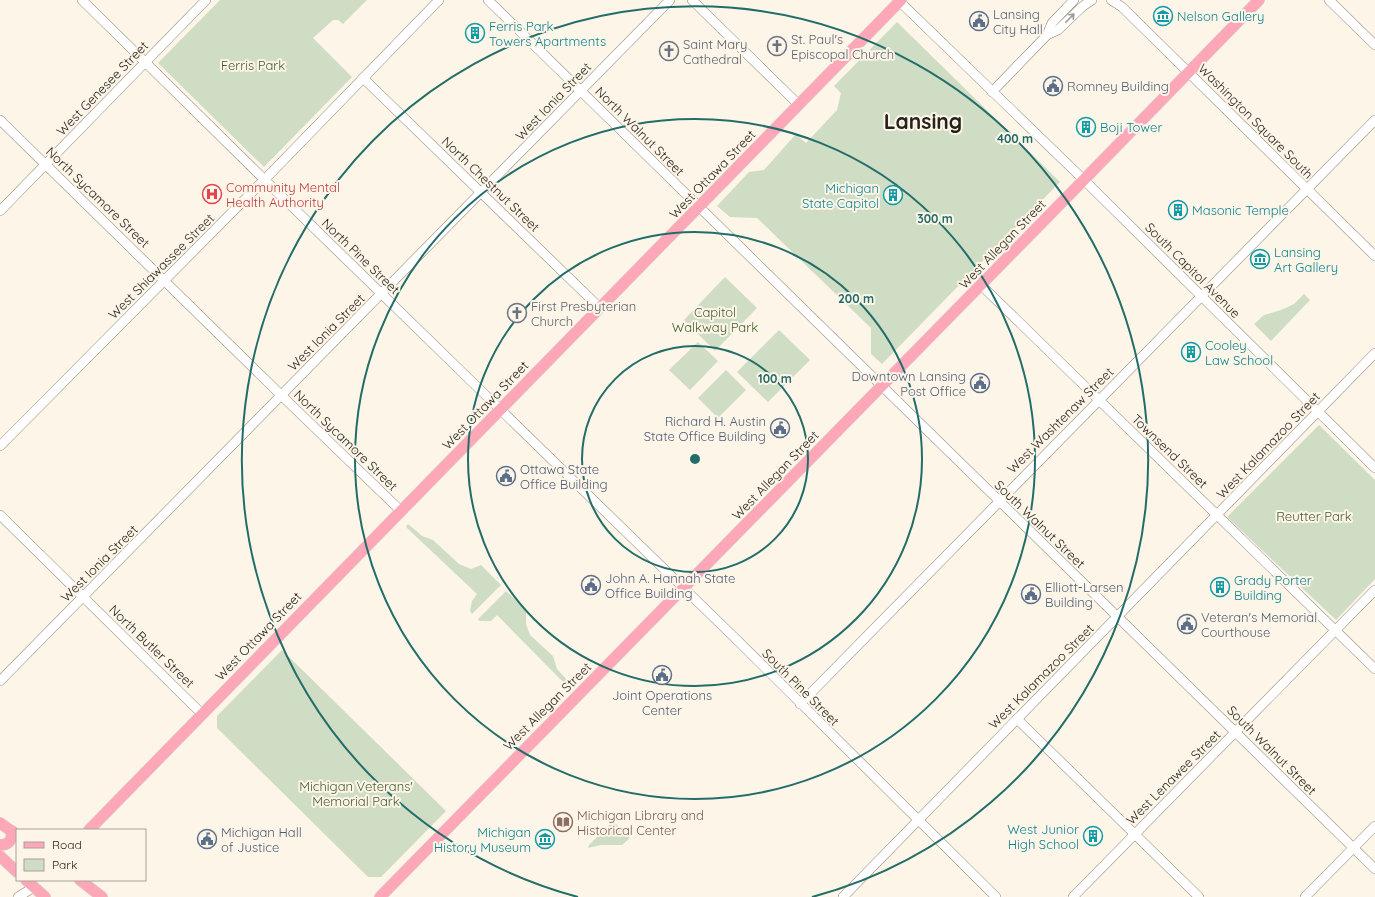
<svg xmlns="http://www.w3.org/2000/svg" width="1375" height="897" viewBox="0 0 1375 897" font-family="Quicksand,sans-serif">
<rect width="100%" height="100%" fill="#fef5e9"/>
<g fill="#ceddc4">
<polygon points="220,0 367,0 343,24 338,20 333,20 313,38 352,77 264,167 158,63"/>
<polygon points="897,22 1060,182 882,364 871,354 871,328 757,218 730,217 717,206 749,172 764,170 796,134 806,143 837,110 841,93 834,86"/>
<polygon points="725,277 757,308 715,351 684,320"/>
<polygon points="1304,294 1310,300 1271,341 1254,324 1264,315 1281,310 1294,304"/>
<polygon points="779,330 810,360 768,402 737,372"/>
<polygon points="698,342 718,361 690,390 669,370"/>
<polygon points="726,370 746,390 718,418 698,398"/>
<polygon points="1319,425 1375,480 1375,579 1336,620 1227,517"/>
<polygon points="408,524 422,536 433,540 459,564 471,569 481,565 501,585 472,614 470,611 472,601 477,594 406,527"/>
<polygon points="506,591 526,610 526,624 530,635 553,656 557,669 569,682 566,685 497,615 491,621 479,621 478,619"/>
<polygon points="282,650 446,811 381,877 368,877 217,728 217,716"/>
<polygon points="613,821 630,838 622,845 601,845 588,848 589,845"/>
</g>
<g fill="none" stroke-linecap="round" stroke-linejoin="round">
<defs>
<g id="minor">
<polyline points="82,0 272,187 737,640 996,897"/>
<polyline points="488,0 1375,869"/>
<polyline points="692,0 799,105"/>
<polyline points="898,0 1084,180 1375,468"/>
<polyline points="1111,0 1122,7 1375,256"/>
<polyline points="1329,0 1375,45"/>
<polyline points="1047,35 1058,30 1083,6 1092,0"/>
<polyline points="363,78 600,308"/>
<polyline points="992,92 1047,35 1052,23 1074,0"/>
<polyline points="0,120 282,396 401,511"/>
<polyline points="0,211 206,0"/>
<polyline points="981,285 1375,669"/>
<polyline points="0,446 272,172 439,0"/>
<polyline points="0,515 202,714"/>
<polyline points="0,681 670,0"/>
<polyline points="800,704 1375,120"/>
<polyline points="1017,719 1199,897"/>
<polyline points="18,897 34,887"/>
<polyline points="843,897 1375,353"/>
<polyline points="1073,897 1375,590"/>
<polyline points="1305,897 1375,826"/>
</g>
<g id="major">
<polyline points="0,823 17,835"/>
<polyline points="89,830 901,0"/>
<path d="M0,845C9,845 12,840 12,831"/>
<polyline points="0,856 17,872"/>
<polyline points="26,880 45,897"/>
<polyline points="80,880 102,897"/>
<polyline points="380,897 1070,194 1259,0"/>
</g>
</defs>
<use href="#minor" stroke="#8d8375" stroke-width="10"/>
<use href="#major" stroke="#d8d7d6" stroke-width="12"/>
<use href="#minor" stroke="#fff" stroke-width="9"/>
<use href="#major" stroke="#fea7b8" stroke-width="11"/>
</g>
<defs><path id="oneway-shaft" d="M-6 0H5M1.5-3L5.5 0L1.5 3" fill="none" stroke-width="1.6" stroke-linecap="round" stroke-linejoin="round"/></defs>
<use stroke="#9d9b98" href="#oneway-shaft" transform="translate(1070 18) rotate(-45)"/>
<g fill="none" stroke="#236d69" stroke-width="2">
<circle cx="695" cy="459" r="113"/>
<circle cx="695" cy="459" r="227"/>
<circle cx="695" cy="459" r="340"/>
<path d="M578 897A453 453 0 1 1 812 897"/>
</g>
<defs>
<symbol id="museum-ring" viewBox="-11 -11 22 22"><circle r="9.5" fill="#fef5e9" stroke="#0f9aa8" stroke-width="1.5"/><path d="M0-6L6-3V-2H-6V-3ZM-5-1h2V3h-2ZM-1-1h2V3h-2ZM3-1h2V3H3ZM-6 4H6V6H-6Z" fill="#0f9aa8"/></symbol>
<symbol id="civic-ring" viewBox="-11 -11 22 22"><circle r="9.5" fill="#fef5e9" stroke="#5c6f8a" stroke-width="1.5"/><path d="M-.6-6.5H3V-4.5H.6V-3L4-1V1h2V6H-6V1h2V-1L-.6-3ZM-1.2 2.5V6h2.4V2.5Z" fill="#5c6f8a"/></symbol>
<symbol id="building-ring" viewBox="-11 -11 22 22"><circle r="9.5" fill="#fef5e9" stroke="#0f9aa8" stroke-width="1.5"/><path d="M-4-6H4V6H1V3H-1V6H-4ZM-2.5-4.3h1.7v1.8h-1.7ZM.8-4.3h1.7v1.8H.8ZM-2.5-1h1.7V.8h-1.7ZM.8-1h1.7V.8H.8Z" fill="#0f9aa8"/></symbol>
<symbol id="church-ring" viewBox="-11 -11 22 22"><circle r="9.5" fill="#fef5e9" stroke="#6b7280" stroke-width="1.5"/><path d="M-1.2-6h2.4v3.5h3.3v2.4h-3.3V6h-2.4V-.1h-3.3v-2.4h3.3Z" fill="#6b7280"/></symbol>
<symbol id="hospital-ring" viewBox="-11 -11 22 22"><circle r="9.5" fill="#fef5e9" stroke="#e0444e" stroke-width="1.5"/><path d="M-5-5h3v3.5h4V-5h3V5h-3V1.5h-4V5h-3Z" fill="#e0444e"/></symbol>
<symbol id="library-ring" viewBox="-11 -11 22 22"><circle r="9.5" fill="#fef5e9" stroke="#8d6e63" stroke-width="1.5"/><path d="M-6-4Q-3-5.5-.7-3.5V5Q-3 3-6 4ZM6-4Q3-5.5 .7-3.5V5Q3 3 6 4Z" fill="#8d6e63"/></symbol>
</defs>
<g fill-rule="evenodd">
<use href="#museum-ring" x="1152" y="5" width="22" height="22"/>
<use href="#civic-ring" x="968" y="10" width="22" height="22"/>
<use href="#building-ring" x="464" y="22" width="22" height="22"/>
<use href="#church-ring" x="766" y="35" width="22" height="22"/>
<use href="#church-ring" x="658" y="40" width="22" height="22"/>
<use href="#civic-ring" x="1042" y="75" width="22" height="22"/>
<use href="#building-ring" x="1075" y="116" width="22" height="22"/>
<use href="#hospital-ring" x="201" y="183" width="22" height="22"/>
<use href="#building-ring" x="882" y="184" width="22" height="22"/>
<use href="#building-ring" x="1167" y="199" width="22" height="22"/>
<use href="#museum-ring" x="1249" y="248" width="22" height="22"/>
<use href="#church-ring" x="506" y="302" width="22" height="22"/>
<use href="#building-ring" x="1180" y="341" width="22" height="22"/>
<use href="#civic-ring" x="969" y="372" width="22" height="22"/>
<use href="#civic-ring" x="769" y="417" width="22" height="22"/>
<use href="#civic-ring" x="495" y="465" width="22" height="22"/>
<use href="#civic-ring" x="580" y="574" width="22" height="22"/>
<use href="#building-ring" x="1209" y="576" width="22" height="22"/>
<use href="#civic-ring" x="1020" y="583" width="22" height="22"/>
<use href="#civic-ring" x="1176" y="613" width="22" height="22"/>
<use href="#civic-ring" x="651" y="664" width="22" height="22"/>
<use href="#library-ring" x="552" y="811" width="22" height="22"/>
<use href="#building-ring" x="1082" y="825" width="22" height="22"/>
<use href="#civic-ring" x="196" y="828" width="22" height="22"/>
<use href="#museum-ring" x="534" y="828" width="22" height="22"/>
</g>
<g text-anchor="middle" dominant-baseline="central" stroke-width="4" stroke-linejoin="round" paint-order="stroke">
<g font-size="13" fill="#4e5e75" stroke="#fef5e9" text-anchor="start">
<text x="993" y="14">Lansing<tspan x="993" dy="15">City Hall</tspan></text>
<text x="1067" y="86">Romney Building</text>
<text x="966" y="376" text-anchor="end">Downtown Lansing<tspan x="966" dy="15">Post Office</tspan></text>
<text x="766" y="421" text-anchor="end">Richard H. Austin<tspan x="766" dy="15">State Office Building</tspan></text>
<text x="520" y="469">Ottawa State<tspan x="520" dy="15">Office Building</tspan></text>
<text x="605" y="578">John A. Hannah State<tspan x="605" dy="15">Office Building</tspan></text>
<text x="1045" y="587">Elliott-Larsen<tspan x="1045" dy="15">Building</tspan></text>
<text x="1201" y="617">Veteran's Memorial<tspan x="1201" dy="15">Courthouse</tspan></text>
<text x="662" y="695" text-anchor="middle">Joint Operations<tspan x="662" dy="15">Center</tspan></text>
<text x="221" y="832">Michigan Hall<tspan x="221" dy="15">of Justice</tspan></text>
</g>
<g font-size="13" fill="#0d838f" stroke="#fef5e9" text-anchor="start">
<text x="1177" y="16">Nelson Gallery</text>
<text x="489" y="26">Ferris Park<tspan x="489" dy="15">Towers Apartments</tspan></text>
<text x="1100" y="127">Boji Tower</text>
<text x="879" y="188" text-anchor="end">Michigan<tspan x="879" dy="15">State Capitol</tspan></text>
<text x="1192" y="210">Masonic Temple</text>
<text x="1274" y="252">Lansing<tspan x="1274" dy="15">Art Gallery</tspan></text>
<text x="1205" y="345">Cooley<tspan x="1205" dy="15">Law School</tspan></text>
<text x="1234" y="580">Grady Porter<tspan x="1234" dy="15">Building</tspan></text>
<text x="1079" y="829" text-anchor="end">West Junior<tspan x="1079" dy="15">High School</tspan></text>
<text x="531" y="832" text-anchor="end">Michigan<tspan x="531" dy="15">History Museum</tspan></text>
</g>
<g font-size="13" fill="#5b616d" stroke="#fef5e9" text-anchor="start">
<text x="791" y="39">St. Paul's<tspan x="791" dy="15">Episcopal Church</tspan></text>
<text x="683" y="44">Saint Mary<tspan x="683" dy="15">Cathedral</tspan></text>
<text x="531" y="306">First Presbyterian<tspan x="531" dy="15">Church</tspan></text>
</g>
<g font-size="13" fill="#435d2c" stroke="#fef5e9">
<text x="253" y="65">Ferris Park</text>
<text x="715" y="312">Capitol<tspan x="715" dy="15">Walkway Park</tspan></text>
<text x="1314" y="516">Reutter Park</text>
<text x="356" y="786">Michigan Veterans'<tspan x="356" dy="15">Memorial Park</tspan></text>
</g>
<g font-size="13" fill="#25211b" stroke="#fef5e9">
<text transform="translate(102 88) rotate(-46)">West Genesee Street</text>
<text transform="translate(553 101) rotate(-46)">West Ionia Street</text>
<text transform="translate(1256 121) rotate(45)">Washington Square South</text>
<text transform="translate(640 131) rotate(45)">North Walnut Street</text>
<text transform="translate(712 174) rotate(-46)">West Ottawa Street</text>
<text transform="translate(491 184) rotate(44)">North Chestnut Street</text>
<text transform="translate(98 197) rotate(44)">North Sycamore Street</text>
<text transform="translate(1002 244) rotate(-46)">West Allegan Street</text>
<text transform="translate(361 256) rotate(44)">North Pine Street</text>
<text transform="translate(161 266) rotate(-45)">West Shiawassee Street</text>
<text transform="translate(1193 270) rotate(45)">South Capitol Avenue</text>
<text transform="translate(326 332) rotate(-45)">West Ionia Street</text>
<text transform="translate(485 405) rotate(-46)">West Ottawa Street</text>
<text transform="translate(1060 420) rotate(-45)">West Washtenaw Street</text>
<text transform="translate(346 440) rotate(44)">North Sycamore Street</text>
<text transform="translate(1268 445) rotate(-46)">West Kalamazoo Street</text>
<text transform="translate(1170 451) rotate(44)">Townsend Street</text>
<text transform="translate(775 475) rotate(-46)">West Allegan Street</text>
<text transform="translate(1040 524) rotate(44)">South Walnut Street</text>
<text transform="translate(99 563) rotate(-45)">West Ionia Street</text>
<text transform="translate(258 636) rotate(-46)">West Ottawa Street</text>
<text transform="translate(152 646) rotate(44)">North Butler Street</text>
<text transform="translate(1041 676) rotate(-45)">West Kalamazoo Street</text>
<text transform="translate(801 687) rotate(45)">South Pine Street</text>
<text transform="translate(547 706) rotate(-45)">West Allegan Street</text>
<text transform="translate(1272 750) rotate(45)">South Walnut Street</text>
<text transform="translate(1173 777) rotate(-45)">West Lenawee Street</text>
</g>
<g font-size="13" fill="#be3a42" stroke="#fef5e9" text-anchor="start">
<text x="226" y="187">Community Mental<tspan x="226" dy="15">Health Authority</tspan></text>
</g>
<g font-size="13" fill="#785e54" stroke="#fef5e9" text-anchor="start">
<text x="577" y="815">Michigan Library and<tspan x="577" dy="15">Historical Center</tspan></text>
</g>
<g font-size="21" font-weight="bold" fill="#25211b" stroke="#fef5e9">
<text x="923" y="121">Lansing</text>
</g>
</g>
<circle cx="695" cy="459" r="6" fill="#236d69" stroke="#fef5e9" stroke-width="2"/>
<g font-size="12" text-anchor="middle" font-weight="bold" fill="#236d69" stroke="#fef5e9" stroke-width="4" stroke-linejoin="round" paint-order="stroke">
<text x="1015" y="143">400 m</text>
<text x="935" y="223">300 m</text>
<text x="856" y="303">200 m</text>
<text x="775" y="383">100 m</text>
</g>
<rect x="16" y="829" width="130" height="52" fill="#fef5e9" stroke="#a7a097"/>
<rect x="24" y="842" width="20" height="6" fill="#fea7b8" stroke="#a7a097"/>
<text x="52" y="849" font-size="12" fill="#25211b">Road</text>
<rect x="24" y="859" width="20" height="12" fill="#ceddc4" stroke="#a7a097"/>
<text x="52" y="869" font-size="12" fill="#25211b">Park</text>
</svg>
